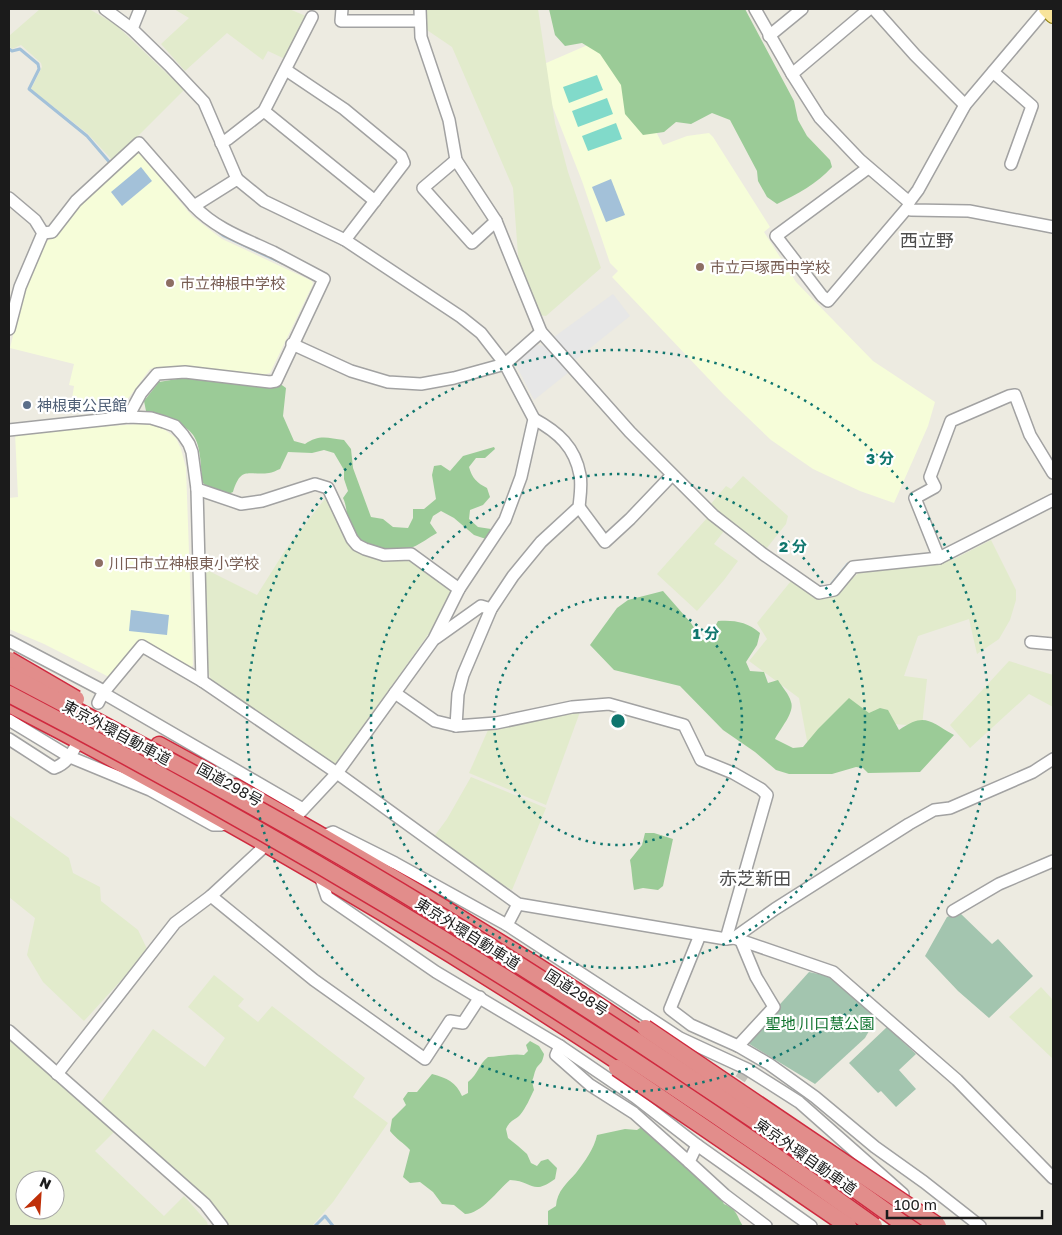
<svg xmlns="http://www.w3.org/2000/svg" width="1062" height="1235" viewBox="0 0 1062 1235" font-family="'Golos Text','Noto Sans JP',sans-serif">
<rect width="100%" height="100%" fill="#edebe1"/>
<g fill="#f6fdd9">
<polygon points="606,37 663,145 687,136 709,133 713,137 770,227 764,232 796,282 873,361 935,402 928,426 894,503 860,491 813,469 771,440 724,395 612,277 618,271 610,263 582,181 537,67"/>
<polygon points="134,154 140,154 192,216 222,239 312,281 313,284 270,373 263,375 158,367 150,369 124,404 70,412 74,386 69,385 74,364 10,348 23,294 40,249 54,234 80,201"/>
<polygon points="139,424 152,425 165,430 176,438 181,449 186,468 193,665 190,669 145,640 140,639 128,658 109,677 44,644 9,629 9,498 18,497 15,433"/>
</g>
<g fill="#e2ebcc" fill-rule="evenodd">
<polygon points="40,9 89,9 115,24 184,90 113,161 88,134 31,89 42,67 41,63 21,45 12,49 9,46 9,36"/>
<polygon points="174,9 289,9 306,16 285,59 268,51 263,60 227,33 185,71 161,44 189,18"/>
<polygon points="424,9 538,9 555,123 568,172 601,268 546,316 539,315 519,268 513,188 452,47 424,28"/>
<polygon points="743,476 788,516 786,524 766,549 710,505 726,486 731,489"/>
<polygon points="327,496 354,548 411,558 449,586 451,591 437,622 337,763 331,764 212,682 203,659 205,569 257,595 286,549"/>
<polygon points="708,517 724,531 714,544 738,561 724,580 697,611 657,574"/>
<polygon points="991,540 1016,590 1016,600 1010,620 999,639 977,654 969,619 918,636 904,676 927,679 922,726 863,722 808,746 799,698 749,661 767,639 757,623 791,581 818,596 839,589 860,572 952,560"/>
<polygon points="1009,661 1053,675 1053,707 1029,694 970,748 950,725"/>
<polygon points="580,712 546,805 469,773 488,730"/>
<polygon points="471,777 546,808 512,890 491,878 433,838 447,819"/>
<polygon points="9,815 69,858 73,873 100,887 101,901 138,930 148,951 84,1021 43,982 27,955 35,918 9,897"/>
<polygon points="214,975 244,999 238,1006 258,1022 272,1006 365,1078 353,1097 388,1123 333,1202 312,1226 227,1226 99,1105 153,1029 205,1067 225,1038 188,1007"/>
<polygon points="1041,987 1053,1000 1053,1059 1009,1017"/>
<path d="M9,1040L114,1132L95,1151L164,1216L184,1196L207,1222L208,1226H9ZM25,1180H55V1210H25Z"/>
</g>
<g fill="#9bcb97">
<path d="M549,9H745L794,101L798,120L807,136L830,160L832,167C817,184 797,194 777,204L767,197L758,181L757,171L730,120L712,113L691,124L676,122L664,132L643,135L625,114L621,85L600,54L582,43L565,46L555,35Z"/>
<path d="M189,377L279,383L286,388L283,416L294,441L305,444C319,434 328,438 344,440L351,449L353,468L371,517L383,519L393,527L408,528L413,518V509H424L436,499L432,475L434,466L441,465L450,471L463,456L494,447L495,449L485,458H476L469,467C472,478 477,483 487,488L490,497L483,505L470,510L469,519L478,527L491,529L486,539L474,535L454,518L441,511L433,516L430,523L437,533C429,537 421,544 413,547C393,553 364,551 352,531C346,522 348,508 343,498L348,491L344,479V470L334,453L324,450L312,453L288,452L280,469C277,470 272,473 269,473C249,476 241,465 233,492L226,495L210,489L202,482C200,427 194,429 146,411L144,401L159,382Z"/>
<path d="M663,591L691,623L702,640L711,634L718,621C735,620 747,622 760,633L757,645L746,662L750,671L764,672L768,683L778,680C782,687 789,694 791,702C795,712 780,729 775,739L793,748L803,747L818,729L849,698L869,713L880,708L888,710L899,730C925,712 929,721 954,735L920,772L868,773L863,768L856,767L832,774H789L776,770L755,752L723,730L680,686L614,670L590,645L617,608L628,600Z"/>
<path d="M645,833H654L673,839L663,886L658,890L643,888L634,890C632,880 632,870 630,860L642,845Z"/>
<path d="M530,1041L539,1046L544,1054C542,1065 540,1062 536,1069C534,1073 534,1077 532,1081L534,1090C530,1098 526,1108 520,1115C514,1121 510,1120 506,1129L508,1138L518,1146L527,1154L531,1163L537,1166L541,1161L548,1159L557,1168L555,1179C532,1196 533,1181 510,1180C498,1190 481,1214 465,1214L454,1205L442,1204L433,1192L420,1182L410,1183L403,1177L410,1150C404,1143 396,1139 390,1131L392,1119L406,1105L403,1099L408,1092H417L432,1074C447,1078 456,1082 462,1096L468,1093V1082C479,1073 478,1065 488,1057C501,1057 512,1053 524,1055L528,1051L526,1045Z"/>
<path d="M643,1126L680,1161L690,1168L721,1198L724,1204C738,1210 736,1215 743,1226H548V1211L556,1206C557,1191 567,1183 576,1173C585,1161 594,1149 597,1135L625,1129L637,1130Z"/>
</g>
<g fill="#a3c5af">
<polygon points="959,912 992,944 998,939 1033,976 989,1018 958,991 925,956 947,917"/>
<polygon points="809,972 833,977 877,1017 865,1038 815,1084 746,1042"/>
<polygon points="887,1027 916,1054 899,1070 916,1089 896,1107 881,1091 878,1093 849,1063"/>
</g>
<g fill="#81daca">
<polygon points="597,75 603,90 569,103 563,87"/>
<polygon points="607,98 613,114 578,127 572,111"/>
<polygon points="616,123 622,139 588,151 582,136"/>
</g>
<g fill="#e7e7e7">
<polygon points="613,294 630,316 574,361 554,337"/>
<polygon points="537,345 546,346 569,372 534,400 517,367 519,359"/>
</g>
<g fill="#a3c1d9">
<polygon points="141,167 152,181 122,206 111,192"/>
<polygon points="611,179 625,215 606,222 592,187"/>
<polygon points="131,610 169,615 167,635 129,631"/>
</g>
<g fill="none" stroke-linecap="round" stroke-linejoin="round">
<g stroke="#a3c1d9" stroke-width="3">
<polyline points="9,49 12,51 20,49 38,64 39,69 29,89 87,136 111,164"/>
<polyline points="216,230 224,236 282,263"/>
<polyline points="818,587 830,586 848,564 851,564"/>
<polyline points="315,1226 325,1216 333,1226"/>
</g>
<polyline stroke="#c3c1b9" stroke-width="11" stroke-dasharray="11 5.5" stroke-linecap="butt" points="731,1093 747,1069"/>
<defs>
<g id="minor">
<polyline points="105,9 132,29 169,65 204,102 237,179"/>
<polyline points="342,9 341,21 420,21"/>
<polyline points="420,9 421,37 449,120 456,160 496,221 541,332 630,432 713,515 763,554 819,593 834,590 853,567 939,558 1053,500"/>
<polyline points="755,9 792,74 820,118 860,160 909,202 908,207 911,210 969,211 1053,227"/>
<polyline points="874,9 915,55 965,105"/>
<polyline points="132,29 140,9"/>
<polyline points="769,36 802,9"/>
<polyline points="286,70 344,109 401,156 404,163 345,240"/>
<polyline points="993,72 1032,106 1011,164"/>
<polyline points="792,74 869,9"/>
<polyline points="264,111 375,201"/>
<polyline points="221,143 228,139 264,111 312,17"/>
<polyline points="456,160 423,188 472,243 496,221"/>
<polyline points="868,168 776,236 822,296 828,301 908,207"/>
<polyline points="9,198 35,220 43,233 20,287 9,329"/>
<polyline points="909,202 918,190 965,105 1046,9"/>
<polyline points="43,233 52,232 76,201 139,143 194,206 237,179 264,201 345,240 461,317 481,333 505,364 534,419 521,477 505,520 459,589 434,639 337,773 294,819 211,896 175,923 57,1074"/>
<polyline points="292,344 351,371 388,382 421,384 454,378 505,364 541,332"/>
<path d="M128,417L141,393L157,374L185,372L270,382L276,381L324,279C307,270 290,261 273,252C245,239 216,229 194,206"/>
<polyline points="9,430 128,417 151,418 164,422 175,426 183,435 189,444 192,452 197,489 202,681"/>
<polyline points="197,489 241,504 262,501 315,484 328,488 352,539 357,545 365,549 384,555 411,554 459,589"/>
<polyline points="579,507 605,542 630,519 672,475"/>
<polyline points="939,558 915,498 935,487 930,477 951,421 1009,396 1015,395 1030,435 1053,473"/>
<polyline points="436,638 481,606 491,609"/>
<polyline points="9,641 104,691"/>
<polyline points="1031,642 1053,644"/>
<polyline points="103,693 303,809"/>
<polyline points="395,693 435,721 456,726 496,723 572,707 609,704 684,725 701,760 733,773 761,789 767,795 726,939"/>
<polyline points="98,703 103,693 142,646 202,681 337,773 518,904 726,939 734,938 833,972 957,1080 1053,1178"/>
<polyline points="9,720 70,757 150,790 213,825 221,825 228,823"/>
<path d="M456,726L458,694L463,675L491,609L513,576L541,542L579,507C580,497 582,485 580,475C575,447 558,432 534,419"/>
<path d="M9,739L54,768C66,764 71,755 77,744"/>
<polyline points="323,836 333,832 395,863 507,925 680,1038 747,1069 799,1102 903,1194"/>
<polyline points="320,876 327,897 436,972 560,1046 635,1097 697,1145 811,1226"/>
<polyline points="211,896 314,980 425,1059 450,1021 463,1023 480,997"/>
<polyline points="953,911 999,884 1053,861"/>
<polyline points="507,925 518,904"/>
<polyline points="700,935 670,1009 691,1025 738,1046 769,1064 815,1097 875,1147 924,1182 980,1226"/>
<polyline points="734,938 775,909 909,824 934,810 950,808 1033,772 1053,759"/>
<polyline points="9,1031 205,1204 222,1226"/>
<polyline points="560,1046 556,1055 590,1085 634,1113 689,1162"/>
<polyline points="738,1046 774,1007 756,977 741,941"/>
<polyline points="697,1145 689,1162 725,1195 766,1226"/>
</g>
<polyline id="major" points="1046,9 1053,16"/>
<g id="highway">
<path d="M9,704C224,815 433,938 634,1072"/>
<polyline points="159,745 210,773"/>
<path d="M235,787C379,867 520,952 656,1044"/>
<polyline points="873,1191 921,1226"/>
</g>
</defs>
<use href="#minor" stroke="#a2a2a2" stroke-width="14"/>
<use href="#major" stroke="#8d7d06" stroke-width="16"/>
<use href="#highway" stroke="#cf2a3f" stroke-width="19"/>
<use href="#minor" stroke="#fff" stroke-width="11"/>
<use href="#major" stroke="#f8e49b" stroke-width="14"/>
<use href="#highway" stroke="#e28d8b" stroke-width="16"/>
<defs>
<g id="highway-bridge">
<polyline points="9,660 76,699"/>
<path d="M9,675C129,738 249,802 366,871C478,937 586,1007 693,1079C765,1127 837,1175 906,1226"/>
<path d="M9,694C309,850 599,1028 874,1226"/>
<polyline points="645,1028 938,1226"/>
<polyline points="617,1068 848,1226"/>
</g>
</defs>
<use href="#highway-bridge" stroke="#cf2a3f" stroke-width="19" stroke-linecap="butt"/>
<use href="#highway-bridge" stroke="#e28d8b" stroke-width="16"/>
</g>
<g fill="none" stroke="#0f766e" stroke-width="2.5" stroke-dasharray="2.5 5">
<circle cx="618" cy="721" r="124"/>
<circle cx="618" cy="721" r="247"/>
<circle cx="618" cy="721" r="371"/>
</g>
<g fill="#8d6e63" stroke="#fff" stroke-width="2">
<circle cx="700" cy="267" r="5"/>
<circle cx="170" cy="283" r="5"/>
<circle cx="99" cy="563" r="5"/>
</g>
<circle fill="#5c6f8a" stroke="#fff" stroke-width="2" cx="27" cy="405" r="5"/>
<g text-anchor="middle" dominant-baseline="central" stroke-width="4.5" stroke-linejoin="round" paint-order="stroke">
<g font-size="15" fill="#785e54" stroke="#fff" text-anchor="start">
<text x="710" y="267">市立戸塚西中学校</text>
<text x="180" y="283">市立神根中学校</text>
<text x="109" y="563">川口市立神根東小学校</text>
</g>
<g font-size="15" fill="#4e5e75" stroke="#fff" text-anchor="start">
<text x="37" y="405">神根東公民館</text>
</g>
<g font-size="15" fill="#1b1b1b" stroke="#fff">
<text transform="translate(117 732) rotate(28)">東京外環自動車道</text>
<text transform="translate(230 784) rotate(29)">国道298号</text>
<text transform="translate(468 933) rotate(32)">東京外環自動車道</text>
<text transform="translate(577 992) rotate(33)">国道298号</text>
<text transform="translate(806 1156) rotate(35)">東京外環自動車道</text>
</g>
<g font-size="15" fill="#0f732d" stroke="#fff">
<text x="820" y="1023">聖地 川口慧公園</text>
</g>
<g font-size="18" fill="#4e4e4e" stroke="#fff">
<text x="927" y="240">西立野</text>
<text x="755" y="878">赤芝新田</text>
</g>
</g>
<circle cx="618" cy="721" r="8" fill="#0f766e" stroke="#fff" stroke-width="2.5"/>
<g font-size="15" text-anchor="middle" font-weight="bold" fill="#0f766e" stroke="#fff" stroke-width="4.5" stroke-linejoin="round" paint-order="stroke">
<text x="880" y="464">3 分</text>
<text x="793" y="552">2 分</text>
<text x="706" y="639">1 分</text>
</g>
<rect width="1062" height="1235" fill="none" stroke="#1b1b1b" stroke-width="20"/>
<g transform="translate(40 1195) rotate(25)"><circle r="24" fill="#ffffff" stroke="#a4a4a4"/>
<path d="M0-4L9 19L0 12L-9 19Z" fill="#bf2f08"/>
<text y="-8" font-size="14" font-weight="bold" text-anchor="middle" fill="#1b1b1b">N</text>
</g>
<path d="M887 1210v8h155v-8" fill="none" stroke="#1b1b1b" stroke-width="2.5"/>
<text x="894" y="1210" font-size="15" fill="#1b1b1b" stroke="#ffffff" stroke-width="4" paint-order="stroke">100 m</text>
</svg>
